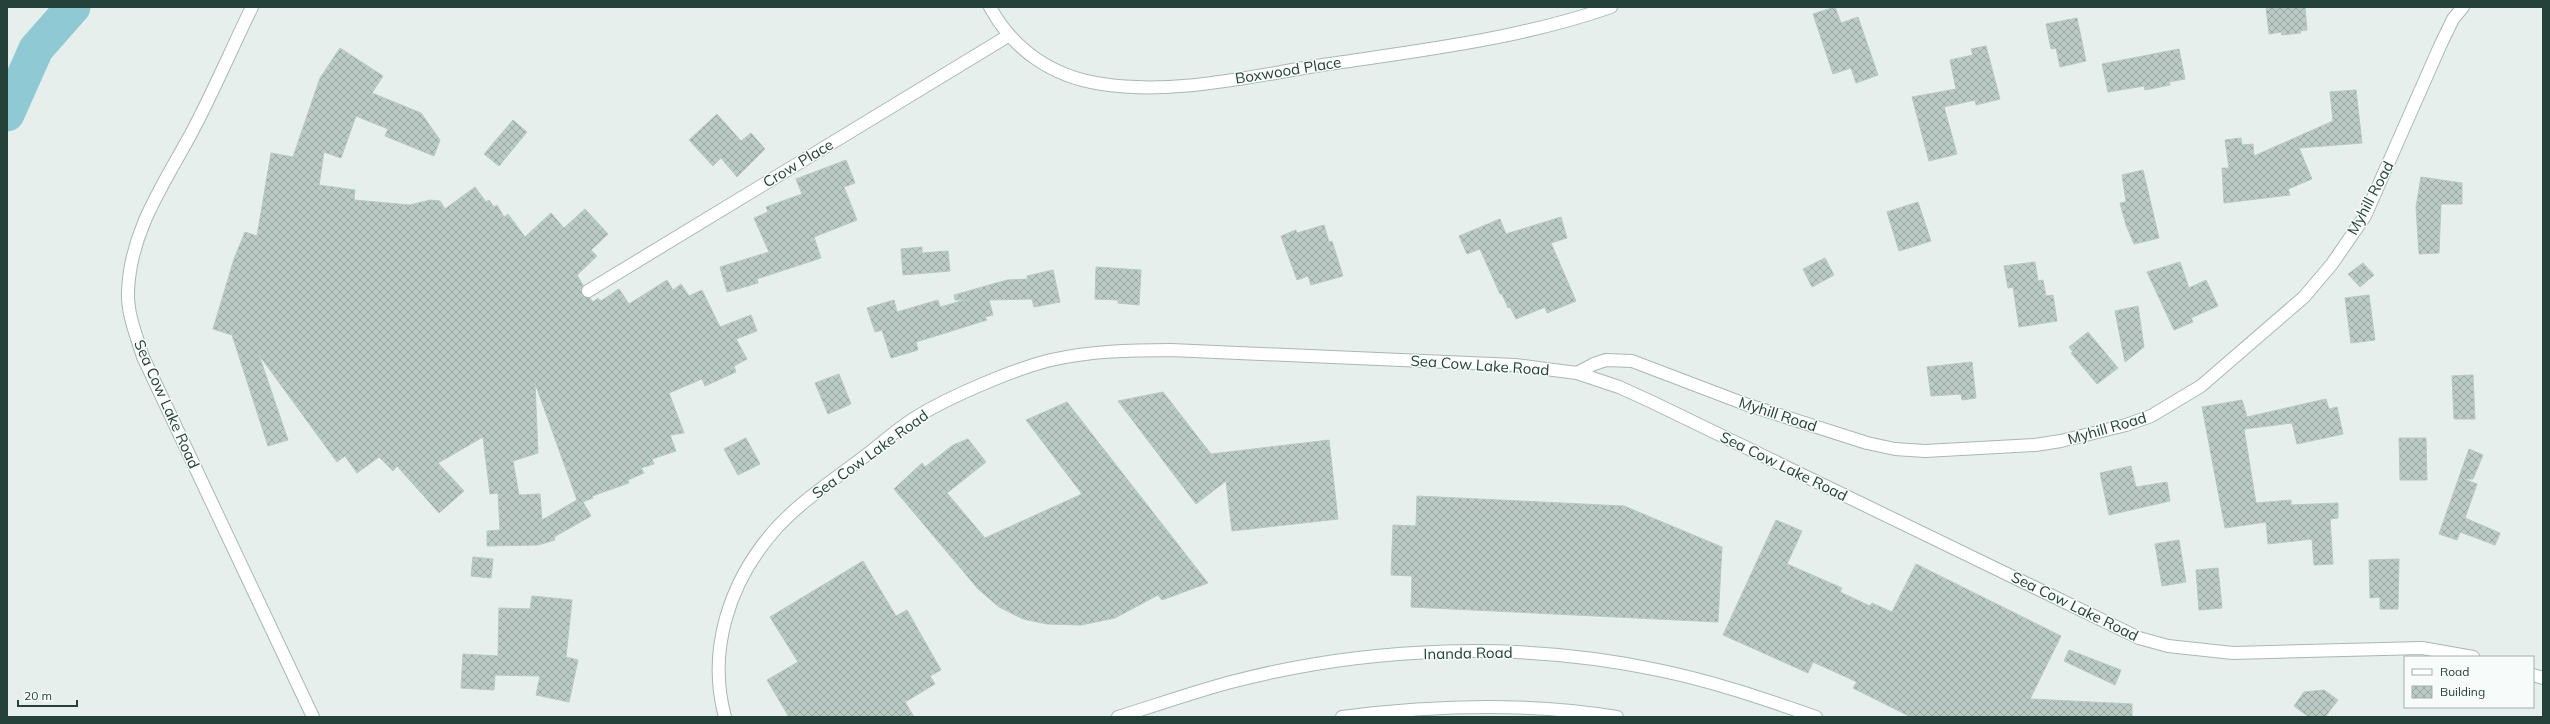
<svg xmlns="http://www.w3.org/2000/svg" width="2550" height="724" viewBox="0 0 2550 724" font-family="Mulish,sans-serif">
<defs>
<pattern id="building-cross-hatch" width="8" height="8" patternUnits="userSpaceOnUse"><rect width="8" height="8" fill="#bbcac4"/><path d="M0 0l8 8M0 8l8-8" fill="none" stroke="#98a6a0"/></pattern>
</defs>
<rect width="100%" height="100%" fill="#e6efeb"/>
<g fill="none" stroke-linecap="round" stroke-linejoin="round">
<polyline stroke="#8ec9d4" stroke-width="35" points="7,114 36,49 73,7"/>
</g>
<g fill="url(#building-cross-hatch)" stroke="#b8c9c2" fill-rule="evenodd">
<polygon points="1835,7 1841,23 1858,17 1878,75 1856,83 1851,68 1833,74 1813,14"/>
<polygon points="2266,7 2305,7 2307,30 2300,31 2301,33 2282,35 2281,32 2269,34"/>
<polygon points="2077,18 2086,61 2060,67 2056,48 2051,49 2046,24"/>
<polygon points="1986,46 2000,99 1976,105 1975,100 1944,107 1957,154 1929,161 1912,97 1956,89 1950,60 1973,55 1971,49"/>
<path d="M340,48L383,76L372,93L421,113L440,140L434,156L385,136L388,129L356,116L341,158L324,152L319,185L355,190L354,200L410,205L430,200L440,201L445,209L475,187L486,202L489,200L494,207L497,205L504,217L508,214L525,237L551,213L564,228L585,209L608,234L591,250L597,256L577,275L583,285L581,292L584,297L590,298L593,302L598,298L601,301L619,289L629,304L667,280L673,290L681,284L689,296L702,290L720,327L751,315L757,331L736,339L747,359L734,366L736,372L705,386L702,379L669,393L684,433L670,435L676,451L652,459L654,464L641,468L644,473L628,480L629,483L592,496L593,498L583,502L591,516L554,537L555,540L538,545L487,546V531L500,530L498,493L490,494L483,437L438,463L464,491L439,513L397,466L393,471L379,457L357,473L345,456L337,462L259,355L288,440L268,446L232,335L213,329L234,259L245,232L257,236L271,153L293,157L320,78ZM535,383L577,500L542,520L540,494L519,495L513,461L538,453Z"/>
<polygon points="2179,49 2185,79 2169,82 2170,85 2145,90 2144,86 2108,92 2102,64"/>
<polygon points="2356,90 2362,143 2299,148 2312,179 2288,189 2290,195 2224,203 2222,168 2229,168 2225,140 2241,138 2242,145 2253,144 2254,156 2333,121 2330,92"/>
<polygon points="717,114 741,141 751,133 765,149 737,177 721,158 713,166 689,140"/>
<polygon points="513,120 527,132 499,166 484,154"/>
<polygon points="846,160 855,183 844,187 857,220 814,237 821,258 757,279 758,283 727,292 720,267 769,252 754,218 768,212 766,207 802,194 796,179"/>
<polygon points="2143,170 2159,238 2134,244 2126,225 2120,203 2126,202 2122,175"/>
<polygon points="2421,177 2462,183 2462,204 2441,204 2439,253 2419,254 2416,207"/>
<polygon points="1918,202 1931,241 1899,251 1887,212"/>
<polygon points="1561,217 1567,238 1551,243 1576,301 1547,313 1545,307 1516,319 1510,307 1508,308 1502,294 1500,294 1480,249 1467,254 1459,236 1500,219 1506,234"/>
<polygon points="1324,225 1329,242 1332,241 1343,276 1311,285 1308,276 1297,280 1281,236 1296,230 1297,233"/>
<polygon points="922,247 922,253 948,251 950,271 903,275 901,249"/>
<polygon points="1825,258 1834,275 1812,287 1803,269"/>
<polygon points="2035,262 2038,281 2043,280 2046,296 2053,295 2057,321 2019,327 2013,287 2008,288 2004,266"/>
<polygon points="2180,262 2189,288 2206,280 2218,306 2191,318 2193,322 2174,330 2147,272"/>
<polygon points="2363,263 2374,275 2360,287 2348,274"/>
<polygon points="1096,267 1141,270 1139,305 1118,303 1118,300 1095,299"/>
<polygon points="1053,270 1060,302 1034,307 1032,299 989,300 993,315 985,317 987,320 916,342 918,350 891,358 882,330 875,332 867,308 894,300 897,312 938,300 940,307 965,300 955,300 954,295 1007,280 1028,279 1027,276"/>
<polygon points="2369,295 2375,340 2351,343 2345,298"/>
<polygon points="2138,306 2144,347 2125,362 2115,311"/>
<polygon points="2088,332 2118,368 2097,384 2071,353 2073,352 2069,347"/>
<polygon points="1972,362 1976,398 1962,400 1961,394 1931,396 1927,367"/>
<polygon points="839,374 851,404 828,414 815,383"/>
<polygon points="2473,375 2475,419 2454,419 2452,376"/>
<polygon points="1163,392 1211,454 1329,440 1338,519 1232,531 1226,481 1196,504 1118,401"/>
<polygon points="2326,399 2329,409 2337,407 2343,434 2297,444 2292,423 2244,429 2256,503 2291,500 2291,505 2338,503 2338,518 2330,519 2333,564 2314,565 2312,539 2268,544 2266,522 2225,528 2202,407 2242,400 2247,417"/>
<polygon points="1067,402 1208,583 1162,600 1158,595 1115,618 1081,625 1047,624 1023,619 999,607 978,589 894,489 922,463 925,467 953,445 968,439 986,462 947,493 985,538 1082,494 1026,420"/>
<polygon points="746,438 760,464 738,475 724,449"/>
<polygon points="2399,438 2426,438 2427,480 2400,480"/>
<polygon points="2469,449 2483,455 2473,479 2464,479 2477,484 2465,518 2500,533 2495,545 2460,532 2457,540 2439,534"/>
<polygon points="2131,466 2136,487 2167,482 2170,501 2109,515 2100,473"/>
<polygon points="1417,496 1624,506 1722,547 1718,622 1411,607 1412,576 1391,575 1393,525 1416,526"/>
<polygon points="1776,520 1802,531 1787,564 1842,588 1840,592 1870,606 1872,603 1892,612 1916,564 2061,636 2030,699 2132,704 2132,717 1911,717 1853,688 1857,682 1813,662 1808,673 1723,635"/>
<polygon points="2179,540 2186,582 2162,586 2155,544"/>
<polygon points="473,557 493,559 491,578 471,576"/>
<polygon points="2399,559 2398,609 2380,609 2380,597 2370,598 2369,560"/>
<polygon points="863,561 896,616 907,610 941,670 930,676 935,684 905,702 914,717 789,717 767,680 798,662 770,617"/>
<polygon points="2218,568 2222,608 2199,610 2196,570"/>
<polygon points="532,596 572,600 566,657 578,660 569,702 536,695 540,676 495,675 494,690 461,688 463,654 498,656 499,608 530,609"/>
<polygon points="2069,650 2121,670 2115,685 2064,661"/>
<polygon points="2324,690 2338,700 2325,717 2309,717 2294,706 2304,692"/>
</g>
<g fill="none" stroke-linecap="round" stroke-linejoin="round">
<defs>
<g id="minor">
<path d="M252,7C232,48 214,90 193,130C165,183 130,230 128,292C127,314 137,337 143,357L313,717"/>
<path d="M990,7C1013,50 1053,77 1102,84C1173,95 1247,77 1316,66C1415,51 1516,40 1611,7"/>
<polyline points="588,291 1008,36"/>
<polyline points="1577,373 1594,364 1606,360 1632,361 1745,404 1867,443 1895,449 1925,451 2035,445 2061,441 2126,425 2151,416 2201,386 2304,297 2332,264 2365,216 2440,46 2453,19 2463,7"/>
<polyline points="2533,675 2543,678"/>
<path d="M725,717C707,651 729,583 773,532C798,503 831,482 861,459C880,445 898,428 918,416C951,396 1014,369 1051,360C1090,351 1131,350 1171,350L1515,365L1577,373L1619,387L1652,402L2139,638L2168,646L2233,653L2422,648L2473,657"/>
</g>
<g id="secondary">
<path d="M1118,717C1157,705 1196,691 1235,681C1371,646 1521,641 1658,670C1712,681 1765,699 1816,717"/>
<path d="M1342,717C1434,705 1525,702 1617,717"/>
</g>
</defs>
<use href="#minor" stroke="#a8b8b2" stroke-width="14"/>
<use href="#secondary" stroke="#a4bbb3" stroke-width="14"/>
<use href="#minor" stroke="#fff" stroke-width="12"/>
<use href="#secondary" stroke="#fff" stroke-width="12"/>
</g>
<g text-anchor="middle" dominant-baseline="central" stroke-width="3" stroke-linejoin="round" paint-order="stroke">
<g font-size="15" fill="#24423a" stroke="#f7fbf9">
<text transform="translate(1288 70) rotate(-9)">Boxwood Place</text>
<text transform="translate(798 163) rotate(-31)">Crow Place</text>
<text transform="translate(2370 198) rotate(-62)">Myhill Road</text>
<text transform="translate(1480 365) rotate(4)">Sea Cow Lake Road</text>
<text transform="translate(167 404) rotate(66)">Sea Cow Lake Road</text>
<text transform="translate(1778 414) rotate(18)">Myhill Road</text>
<text transform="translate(2107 428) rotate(-16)">Myhill Road</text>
<text transform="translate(870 454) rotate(-36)">Sea Cow Lake Road</text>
<text transform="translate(1784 466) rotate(26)">Sea Cow Lake Road</text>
<text transform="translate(2075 606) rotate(26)">Sea Cow Lake Road</text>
<text transform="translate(1468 653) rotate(-1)">Inanda Road</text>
</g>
</g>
<rect width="2550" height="724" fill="none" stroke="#24423a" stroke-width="16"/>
<rect x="2404" y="656" width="130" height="52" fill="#f7fbf9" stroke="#a3b1ad"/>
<rect x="2412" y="669" width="20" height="6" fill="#ffffff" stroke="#a3b1ad"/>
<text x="2440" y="676" font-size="12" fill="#24423a">Road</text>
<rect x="2412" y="686" width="20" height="12" fill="url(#building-cross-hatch)" stroke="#a3b1ad"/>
<text x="2440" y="696" font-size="12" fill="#24423a">Building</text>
<path d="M18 700v6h59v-6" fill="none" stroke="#24423a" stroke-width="2"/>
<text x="24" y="700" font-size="12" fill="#24423a" stroke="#f7fbf9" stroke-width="3" paint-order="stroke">20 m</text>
</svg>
